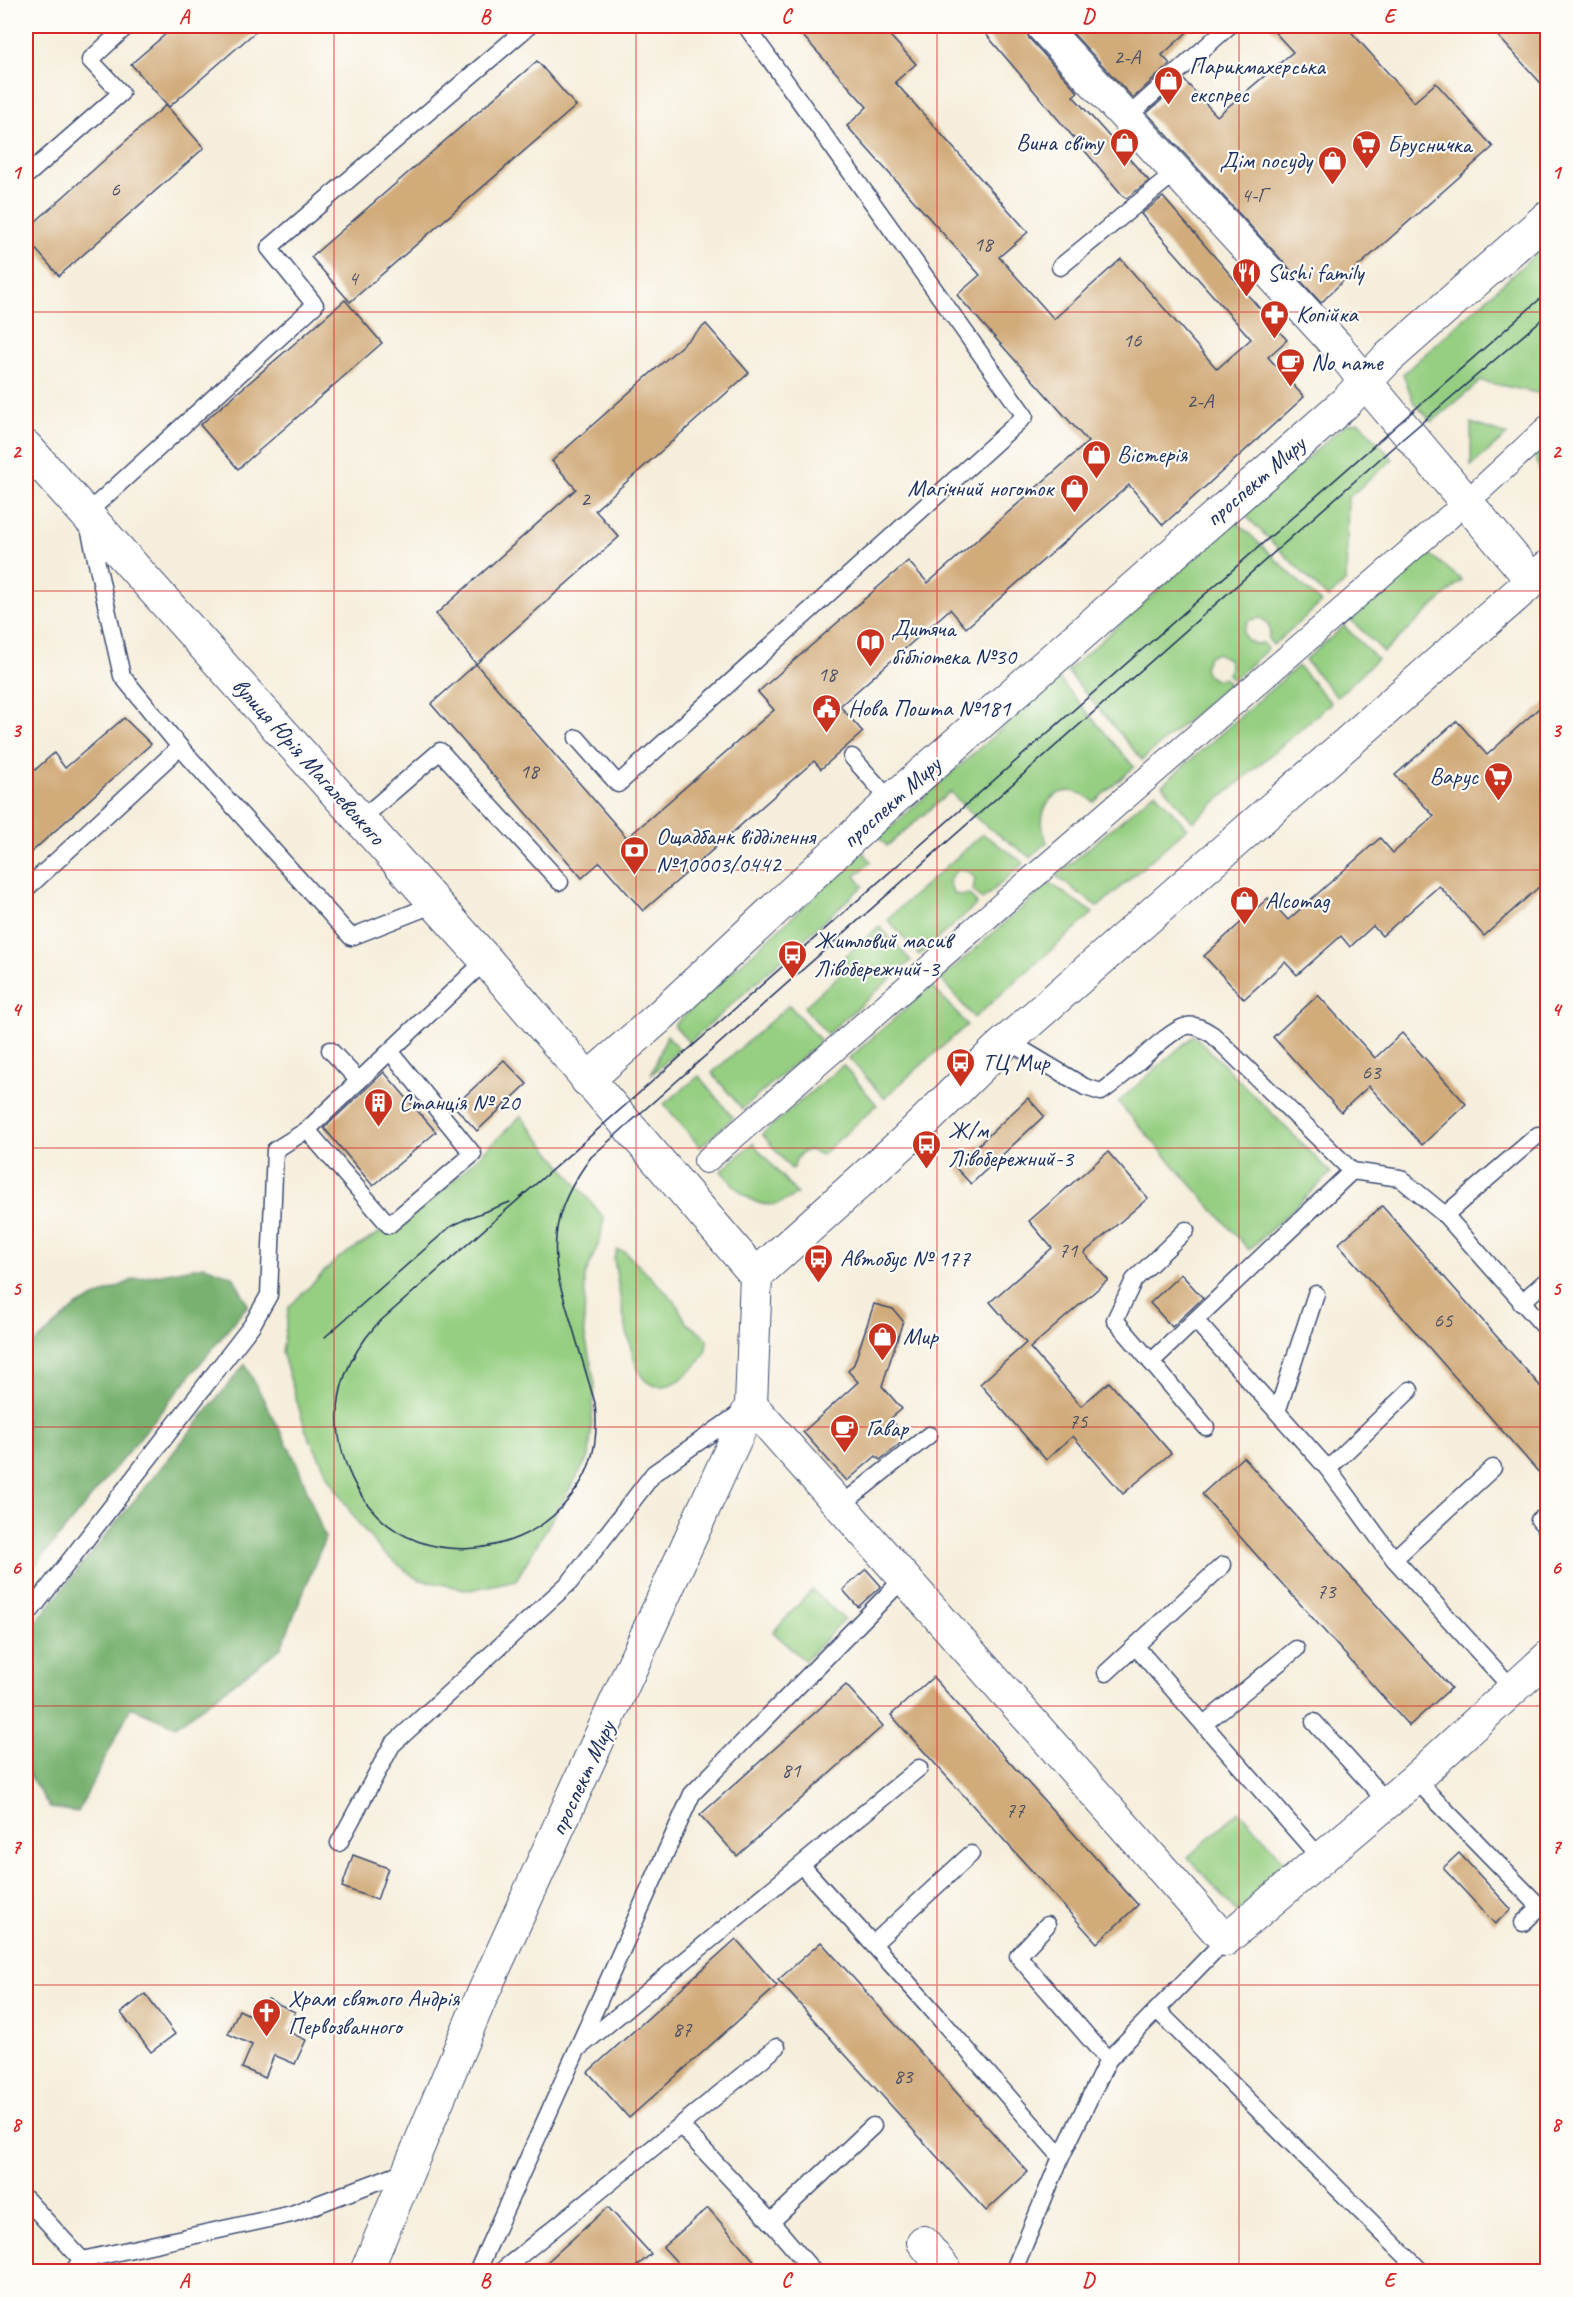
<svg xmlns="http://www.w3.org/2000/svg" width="1573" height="2297" viewBox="0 0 1573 2297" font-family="Caveat,sans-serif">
<rect width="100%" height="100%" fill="#fdfcf7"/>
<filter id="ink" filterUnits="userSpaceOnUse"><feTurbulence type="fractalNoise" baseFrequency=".0167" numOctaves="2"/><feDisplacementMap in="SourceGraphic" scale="12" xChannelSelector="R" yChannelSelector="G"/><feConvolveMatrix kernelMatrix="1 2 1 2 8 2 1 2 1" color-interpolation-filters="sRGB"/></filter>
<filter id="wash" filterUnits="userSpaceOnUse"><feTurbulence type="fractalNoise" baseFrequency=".008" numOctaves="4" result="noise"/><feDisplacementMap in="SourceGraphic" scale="24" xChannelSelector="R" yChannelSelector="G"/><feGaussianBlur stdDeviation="1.35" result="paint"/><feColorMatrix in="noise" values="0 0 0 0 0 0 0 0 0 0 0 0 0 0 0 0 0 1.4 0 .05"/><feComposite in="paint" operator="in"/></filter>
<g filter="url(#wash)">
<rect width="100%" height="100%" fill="#f6eedc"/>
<g fill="#96cf82" stroke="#587f70" stroke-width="1.5">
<polygon points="1547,244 1547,395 1481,381 1432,422 1414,403 1403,374"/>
<polygon points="1359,422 1393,459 1348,498 1346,581 1328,598 1244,514 1346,424"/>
<polygon points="1471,423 1507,435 1471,466"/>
<polygon points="1547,445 1547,492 1535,456"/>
<path d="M1236,521L1321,603L1273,645L1268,639C1272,630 1269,623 1261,618L1249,620L1243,632L1247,640L1255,644L1263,643L1268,649L1233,680L1228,674L1230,667L1228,659L1217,653L1209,656L1204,667L1207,675L1215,680L1224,678L1229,684L1142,760L1067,671Z"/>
<polygon points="1428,553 1462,580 1384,652 1351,620"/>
<polygon points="1344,626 1377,659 1337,697 1305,660"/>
<polygon points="1298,666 1331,703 1193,822 1162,785"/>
<path d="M1058,678L1134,767L1094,802C1062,774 1030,806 1047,842L1030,857L978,820L950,792L887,846L879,838Z"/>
<polygon points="1155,792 1187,828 1098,907 1056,876"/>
<path d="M983,834L1024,863L982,900L973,890L975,879C968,866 954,867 949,881L953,893L961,896L969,894L977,904L919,955L887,919Z"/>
<polygon points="863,852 871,862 855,876 863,886 689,1043 674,1025"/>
<polygon points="1050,883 1093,913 974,1018 941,979"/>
<polygon points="879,926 911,961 827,1034 804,1007 847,968 841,960"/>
<polygon points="932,986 967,1025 884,1098 849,1058"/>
<polygon points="789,1005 821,1041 742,1109 712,1073"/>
<polygon points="667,1035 679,1050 651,1075"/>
<polygon points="1194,1035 1331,1173 1249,1250 1118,1102"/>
<path d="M843,1065L877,1105L822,1155L809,1150C800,1152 795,1158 794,1168L791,1169L762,1134Z"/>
<polygon points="699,1076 733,1118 700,1147 664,1104"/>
<polygon points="521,1116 604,1218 600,1240 585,1276 584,1331 595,1384 589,1456 516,1580 470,1590 417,1579 382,1552 356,1520 332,1483 306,1431 282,1352 289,1307 337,1259 433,1200"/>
<path d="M753,1143L797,1194C763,1219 744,1197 721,1171Z"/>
<path d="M617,1250L625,1252L674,1300L687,1323L707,1338C707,1358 699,1363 685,1376C675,1385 656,1392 644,1379C629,1363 618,1284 614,1259Z"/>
<polygon points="812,1590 844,1619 805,1661 773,1632"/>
<polygon points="1239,1811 1294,1872 1242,1918 1188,1857"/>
</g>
<g fill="#78b270" stroke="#4a7067" stroke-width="1.5">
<polygon points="204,1266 233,1276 248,1305 31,1571 26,1572 26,1351 77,1306 135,1279"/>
<polygon points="245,1364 296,1461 325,1538 281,1648 176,1726 131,1707 78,1812 50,1808 26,1770 26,1634"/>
</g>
<g id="blocks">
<g fill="#d1ab7a">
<polygon points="175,26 262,26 169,107 131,64"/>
<polygon points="794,26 881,26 916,64 895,82 1028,232 999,257 1054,319 1121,259 1217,369 1251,339 1141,214 1163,197 1287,340 1268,357 1304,397 1163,525 1129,485 966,628 950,609 840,706 863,732 821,769 814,761 643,911 600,862 582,878 431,704 476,664 627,838 774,710 758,692 908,561 928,583 1088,442 957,295 980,275 847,126 867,107"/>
<polygon points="979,26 1025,26 1029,38 1078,92 1073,96 1149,181 1127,198 1124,197"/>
<polygon points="1066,26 1194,26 1162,55 1170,64 1133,98"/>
<polygon points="1269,26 1346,26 1414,102 1436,83 1493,147 1353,271 1321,303 1147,113 1184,80 1217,116 1293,52"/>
<polygon points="1510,26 1548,26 1548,91 1498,36"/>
<polygon points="537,61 576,106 350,302 311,257"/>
<polygon points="166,105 204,148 59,276 26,238 26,230"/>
<polygon points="345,300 382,343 238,469 200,425"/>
<polygon points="706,324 749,373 595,510 619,537 476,664 436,614 576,489 552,461"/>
<polygon points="1548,700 1548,879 1484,936 1439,886 1382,936 1373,926 1350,947 1341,936 1297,975 1285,962 1244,999 1204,956 1268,898 1288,920 1380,838 1393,853 1434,816 1395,775 1457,721 1487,755"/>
<polygon points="124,718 151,744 26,857 26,778 54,753 65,768"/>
<polygon points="1318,995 1375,1058 1402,1033 1466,1104 1422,1145 1369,1086 1341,1112 1273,1037"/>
<polygon points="504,1060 527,1084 477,1131 454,1106"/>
<polygon points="384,1072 436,1132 373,1186 324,1128"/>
<polygon points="1028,1098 1044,1116 971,1184 955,1167"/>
<polygon points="1108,1152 1148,1198 1084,1253 1108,1280 1030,1348 1081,1406 1109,1382 1171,1453 1123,1494 1073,1436 1046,1460 980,1384 1026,1343 990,1302 1052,1248 1029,1221"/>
<polygon points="1382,1206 1548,1395 1548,1483 1338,1244"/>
<polygon points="1181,1274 1203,1298 1172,1327 1150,1303"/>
<polygon points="874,1304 893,1309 903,1321 882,1386 902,1409 891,1418 895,1423 902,1442 880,1460 876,1456 847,1481 803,1432 858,1382 848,1371 854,1364"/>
<polygon points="1243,1457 1451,1688 1409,1726 1202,1494"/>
<polygon points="866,1569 881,1586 858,1607 843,1590"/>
<polygon points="933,1677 1138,1905 1097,1943 891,1715"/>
<polygon points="846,1685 883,1726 737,1856 700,1815"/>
<polygon points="1459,1853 1511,1909 1495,1924 1443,1868"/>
<polygon points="353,1855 388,1868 377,1900 342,1887"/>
<polygon points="736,1939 777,1986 629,2118 588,2072"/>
<polygon points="821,1942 1028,2172 986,2211 778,1980"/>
<polygon points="145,1994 175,2034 151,2052 121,2013"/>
<polygon points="268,1999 295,2012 287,2031 306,2040 295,2064 274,2055 265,2078 242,2068 252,2045 228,2034 239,2010 258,2019"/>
<polygon points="608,2207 651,2254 631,2271 537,2271"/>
<polygon points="708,2208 763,2271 685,2271 663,2247"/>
</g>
</g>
</g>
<g filter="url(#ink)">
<use href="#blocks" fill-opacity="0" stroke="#3c4c71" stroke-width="1.5"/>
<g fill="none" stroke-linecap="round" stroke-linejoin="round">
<defs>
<g id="service">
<polyline points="1126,118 1229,26"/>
<polyline points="26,176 121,93 90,60 127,26"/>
<polyline points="1060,267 1165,181 1181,175"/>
<polyline points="577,738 618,784 1025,416 746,26"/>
<polyline points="852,757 891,801"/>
<polyline points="361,819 440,751 560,882"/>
<polyline points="26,889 180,747"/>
<polyline points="435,904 351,937 180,747 122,676 86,514 315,305 269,248 529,26"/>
<path d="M1008,1041L1085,1087L1101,1092C1125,1078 1165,1031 1187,1026C1196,1024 1205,1030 1213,1035L1352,1171L1400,1178L1445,1215L1548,1331"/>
<polyline points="330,1050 359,1081"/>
<path d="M390,1051L473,1154L389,1225L307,1130C367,1073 426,1017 486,960"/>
<polyline points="1445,1215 1538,1135"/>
<polyline points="1186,1230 1134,1280 1115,1320 1151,1362 1352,1171"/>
<polyline points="1521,1303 1548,1279"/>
<polyline points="1196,1321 1328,1469 1394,1559 1512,1688"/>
<polyline points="1151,1362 1206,1427"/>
<polyline points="1277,1412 1316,1294"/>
<polyline points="1328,1469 1410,1390"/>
<polyline points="840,1506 929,1435"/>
<polyline points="1539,1520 1548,1530"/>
<polyline points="1394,1559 1493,1468"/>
<polyline points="26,1617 252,1325 269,1295 275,1150 307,1130"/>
<polyline points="1136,1647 1321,1859"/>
<polyline points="1106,1673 1223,1565"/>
<polyline points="1314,1722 1387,1802"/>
<polyline points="1204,1724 1296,1649"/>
<polyline points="1415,1779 1540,1907 1523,1923"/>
<polyline points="339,1843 392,1745 570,1582 654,1473 743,1411"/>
<polyline points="802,1866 927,2004 1061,2157"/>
<polyline points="1047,1925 1018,1956 1108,2060"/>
<polyline points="873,1944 971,1854"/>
<polyline points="1157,2010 1422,2272"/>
<polyline points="580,2047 919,1768"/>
<polyline points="681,2126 771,2222 814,2272"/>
<polyline points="26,2199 82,2260 292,2214 408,2170"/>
<polyline points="771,2222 873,2126"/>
<polyline points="72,2272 82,2260"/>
<polyline points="477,2272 692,1794 905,1577"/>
<polyline points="500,2272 777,2047"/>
<polyline points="1013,2272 1061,2157 1108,2060 1225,1940"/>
</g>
<g id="pedestrian">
<polyline points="1481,489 1548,427"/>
<polyline points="706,1161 1450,516"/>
</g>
<g id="minor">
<polyline points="1042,26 1336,345 1366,383"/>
<polyline points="751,1405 1225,1940 1415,1779 1548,1657"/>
<polyline points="923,2242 947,2272"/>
<polyline points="366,2272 480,2000 751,1405 756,1275"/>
</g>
<g id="tertiary">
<polyline points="1366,383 1532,580"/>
<polyline points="26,447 486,960 756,1275 905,1141 997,1050 1548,567"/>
<polyline points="587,1080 658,1018 891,801 1345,403 1388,358 1548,217"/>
</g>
</defs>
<use href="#service" stroke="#3c4c71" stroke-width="19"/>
<use href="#pedestrian" stroke="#3c4c71" stroke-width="26"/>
<use href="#minor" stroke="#3c4c71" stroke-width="34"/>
<use href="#tertiary" stroke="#3c4c71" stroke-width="35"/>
<use href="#service" stroke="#fff" stroke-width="16"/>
<use href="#pedestrian" stroke="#fff" stroke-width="24"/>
<use href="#minor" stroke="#fff" stroke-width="32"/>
<use href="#tertiary" stroke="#fff" stroke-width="33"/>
<g stroke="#1b2f5e" stroke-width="1.5">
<path d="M1548,292L377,1324C348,1357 333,1392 339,1436C343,1464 356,1493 376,1514C424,1565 515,1557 561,1508C573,1495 585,1479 590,1462C597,1443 597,1423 595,1403L560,1285C548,1233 560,1199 591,1157L1391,449L1548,314"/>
<polyline points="325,1337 450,1227 468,1218 510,1202"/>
</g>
</g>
</g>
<path fill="none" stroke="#d62828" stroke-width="1.5" stroke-opacity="0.55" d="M334,26V2272M636,26V2272M937,26V2272M1239,26V2272M26,312H1548M26,591H1548M26,870H1548M26,1148H1548M26,1427H1548M26,1706H1548M26,1985H1548"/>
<defs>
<symbol id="shop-pin" viewBox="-11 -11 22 30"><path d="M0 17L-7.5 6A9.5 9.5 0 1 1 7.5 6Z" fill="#c8321e" stroke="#fdfcf7"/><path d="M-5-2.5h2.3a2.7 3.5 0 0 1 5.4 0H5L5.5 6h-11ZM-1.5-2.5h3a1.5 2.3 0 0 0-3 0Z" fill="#fff"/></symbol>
<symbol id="supermarket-pin" viewBox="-11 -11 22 30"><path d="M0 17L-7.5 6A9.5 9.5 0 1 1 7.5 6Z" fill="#c8321e" stroke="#fdfcf7"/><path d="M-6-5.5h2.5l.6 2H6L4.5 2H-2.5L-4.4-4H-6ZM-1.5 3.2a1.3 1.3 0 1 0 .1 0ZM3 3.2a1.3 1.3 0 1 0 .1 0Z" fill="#fff"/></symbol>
<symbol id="restaurant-pin" viewBox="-11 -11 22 30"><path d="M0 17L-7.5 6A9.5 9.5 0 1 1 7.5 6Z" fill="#c8321e" stroke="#fdfcf7"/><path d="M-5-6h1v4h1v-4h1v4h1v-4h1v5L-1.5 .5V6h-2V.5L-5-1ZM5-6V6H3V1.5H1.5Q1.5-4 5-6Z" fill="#fff"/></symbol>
<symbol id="pharmacy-pin" viewBox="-11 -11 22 30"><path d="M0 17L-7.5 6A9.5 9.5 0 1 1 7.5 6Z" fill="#c8321e" stroke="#fdfcf7"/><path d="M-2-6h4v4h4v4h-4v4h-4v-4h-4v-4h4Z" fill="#fff"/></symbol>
<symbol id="cafe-pin" viewBox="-11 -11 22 30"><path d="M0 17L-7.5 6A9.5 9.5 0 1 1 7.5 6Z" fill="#c8321e" stroke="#fdfcf7"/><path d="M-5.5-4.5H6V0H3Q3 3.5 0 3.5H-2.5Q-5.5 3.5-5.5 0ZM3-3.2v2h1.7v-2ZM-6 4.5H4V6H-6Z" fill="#fff"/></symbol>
<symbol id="library-pin" viewBox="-11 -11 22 30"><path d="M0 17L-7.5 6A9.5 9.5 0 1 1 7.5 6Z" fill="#c8321e" stroke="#fdfcf7"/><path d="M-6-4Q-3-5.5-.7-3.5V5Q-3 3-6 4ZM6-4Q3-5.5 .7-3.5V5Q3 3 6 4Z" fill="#fff"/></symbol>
<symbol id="civic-pin" viewBox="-11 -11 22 30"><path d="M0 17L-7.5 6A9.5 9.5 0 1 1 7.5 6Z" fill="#c8321e" stroke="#fdfcf7"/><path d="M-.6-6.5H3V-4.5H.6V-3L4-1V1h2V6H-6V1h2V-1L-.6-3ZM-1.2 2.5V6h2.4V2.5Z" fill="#fff"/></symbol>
<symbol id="bank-pin" viewBox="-11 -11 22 30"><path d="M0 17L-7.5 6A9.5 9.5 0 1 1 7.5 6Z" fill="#c8321e" stroke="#fdfcf7"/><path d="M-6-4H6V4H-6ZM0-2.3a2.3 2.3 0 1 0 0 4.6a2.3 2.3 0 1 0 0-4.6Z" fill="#fff"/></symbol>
<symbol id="bus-pin" viewBox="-11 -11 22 30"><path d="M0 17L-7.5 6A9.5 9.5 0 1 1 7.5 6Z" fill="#c8321e" stroke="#fdfcf7"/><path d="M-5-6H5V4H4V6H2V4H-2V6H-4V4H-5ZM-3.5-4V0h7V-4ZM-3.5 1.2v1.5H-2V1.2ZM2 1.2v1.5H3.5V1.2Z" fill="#fff"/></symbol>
<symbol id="building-pin" viewBox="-11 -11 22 30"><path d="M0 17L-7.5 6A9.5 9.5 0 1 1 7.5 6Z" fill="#c8321e" stroke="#fdfcf7"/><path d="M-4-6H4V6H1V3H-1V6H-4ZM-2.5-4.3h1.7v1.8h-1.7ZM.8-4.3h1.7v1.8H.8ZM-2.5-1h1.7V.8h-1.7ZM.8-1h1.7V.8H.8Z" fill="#fff"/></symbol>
<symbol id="church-pin" viewBox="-11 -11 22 30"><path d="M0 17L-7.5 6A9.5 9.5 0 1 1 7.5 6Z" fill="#c8321e" stroke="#fdfcf7"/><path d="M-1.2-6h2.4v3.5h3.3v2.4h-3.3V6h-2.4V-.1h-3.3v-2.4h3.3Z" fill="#fff"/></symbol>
</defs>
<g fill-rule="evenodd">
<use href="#shop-pin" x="1152" y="64" width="33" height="45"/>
<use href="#shop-pin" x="1108" y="126" width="33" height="45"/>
<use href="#supermarket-pin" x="1350" y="128" width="33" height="45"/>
<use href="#shop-pin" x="1316" y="144" width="33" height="45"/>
<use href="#restaurant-pin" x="1230" y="256" width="33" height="45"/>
<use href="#pharmacy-pin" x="1258" y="298" width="33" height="45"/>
<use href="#cafe-pin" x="1274" y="346" width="33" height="45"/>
<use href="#shop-pin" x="1080" y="438" width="33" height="45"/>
<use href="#shop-pin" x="1058" y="472" width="33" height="45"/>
<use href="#library-pin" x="854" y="626" width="33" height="45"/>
<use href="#civic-pin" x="810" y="692" width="33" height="45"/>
<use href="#supermarket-pin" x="1482" y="760" width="33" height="45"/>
<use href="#bank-pin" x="618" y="834" width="33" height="45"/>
<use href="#shop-pin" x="1228" y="884" width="33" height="45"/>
<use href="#bus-pin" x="776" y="938" width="33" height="45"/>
<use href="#bus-pin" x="944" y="1046" width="33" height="45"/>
<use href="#building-pin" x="362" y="1086" width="33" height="45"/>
<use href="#bus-pin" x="910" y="1128" width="33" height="45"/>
<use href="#bus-pin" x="802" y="1242" width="33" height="45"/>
<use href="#shop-pin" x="866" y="1320" width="33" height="45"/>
<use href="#cafe-pin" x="828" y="1412" width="33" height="45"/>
<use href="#church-pin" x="250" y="1996" width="33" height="45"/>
</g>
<g text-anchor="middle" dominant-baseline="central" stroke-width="4.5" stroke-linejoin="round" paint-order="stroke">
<g font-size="21" fill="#484e65">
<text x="1127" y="57">2-А</text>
<text x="115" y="189">6</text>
<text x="1254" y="195">4-Г</text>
<text x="983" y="244">18</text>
<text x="353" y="278">4</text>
<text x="1132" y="340">16</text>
<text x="1200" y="401">2-А</text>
<text x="585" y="499">2</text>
<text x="827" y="674">18</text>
<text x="529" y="771">18</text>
<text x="1371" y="1072">63</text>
<text x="1068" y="1250">71</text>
<text x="1443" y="1320">65</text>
<text x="1078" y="1421">75</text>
<text x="1326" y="1591">73</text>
<text x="791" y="1770">81</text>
<text x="1015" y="1810">77</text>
<text x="682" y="2029">87</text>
<text x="903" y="2076">83</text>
</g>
<g font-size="24" fill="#1b2f5e" stroke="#fdfcf7" text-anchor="start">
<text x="1189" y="66">Парикмахерська<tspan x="1189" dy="28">експрес</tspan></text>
<text x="1103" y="142" text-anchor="end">Вина світу</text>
<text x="1387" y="144">Брусничка</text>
<text x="1312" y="160" text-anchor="end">Дім посуду</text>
<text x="1267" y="272">Sushi family</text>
<text x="1296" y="314">Копійка</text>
<text x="1311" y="362">No name</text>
<text x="1117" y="454">Вістерія</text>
<text x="1053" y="488" text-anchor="end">Магічний ноготок</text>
<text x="891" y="628">Дитяча<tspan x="891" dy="28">бібліотека №30</tspan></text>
<text x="848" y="708">Нова Пошта №181</text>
<text x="1478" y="776" text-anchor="end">Варус</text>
<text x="656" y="836">Ощадбанк відділення<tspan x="656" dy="28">№10003/0442</tspan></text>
<text x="1265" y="900">Alcomag</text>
<text x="814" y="940">Житловий масив<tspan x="814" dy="28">Лівобережний-3</tspan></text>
<text x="982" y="1062">ТЦ Мир</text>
<text x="399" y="1102">Станція № 20</text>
<text x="948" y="1130">Ж/м<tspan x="948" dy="28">Лівобережний-3</tspan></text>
<text x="840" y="1258">Автобус № 177</text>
<text x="903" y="1336">Мир</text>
<text x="866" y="1428">Гавар</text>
<text x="288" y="1998">Храм святого Андрія<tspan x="288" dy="28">Первозванного</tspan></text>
</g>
<g font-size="24" fill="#1b2f5e" stroke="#fdfcf7">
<text transform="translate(1255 481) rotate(-41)">проспект Миру</text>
<text transform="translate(309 761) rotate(48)">вулиця Юрія Магалевського</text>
<text transform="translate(891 802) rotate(-42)">проспект Миру</text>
<text transform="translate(582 1778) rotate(-65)">проспект Миру</text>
</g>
</g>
<rect width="1573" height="2297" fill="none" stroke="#fdfcf7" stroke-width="66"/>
<rect x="33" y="33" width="1507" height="2231" fill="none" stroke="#d62828" stroke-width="2"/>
<g font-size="20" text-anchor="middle" font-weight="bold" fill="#d62828">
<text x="184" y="23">A</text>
<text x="485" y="23">B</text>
<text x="786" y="23">C</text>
<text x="1088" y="23">D</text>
<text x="1389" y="23">E</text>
<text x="16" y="179">1</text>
<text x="1556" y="179">1</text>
<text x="16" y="458">2</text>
<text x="1556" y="458">2</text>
<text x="16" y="737">3</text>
<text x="1556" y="737">3</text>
<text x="16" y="1016">4</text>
<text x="1556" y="1016">4</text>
<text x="16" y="1295">5</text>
<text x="1556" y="1295">5</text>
<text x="16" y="1574">6</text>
<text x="1556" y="1574">6</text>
<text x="16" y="1853">7</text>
<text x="1556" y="1853">7</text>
<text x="16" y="2131">8</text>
<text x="1556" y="2131">8</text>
<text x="184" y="2287">A</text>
<text x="485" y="2287">B</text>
<text x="786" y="2287">C</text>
<text x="1088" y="2287">D</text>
<text x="1389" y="2287">E</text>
</g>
</svg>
